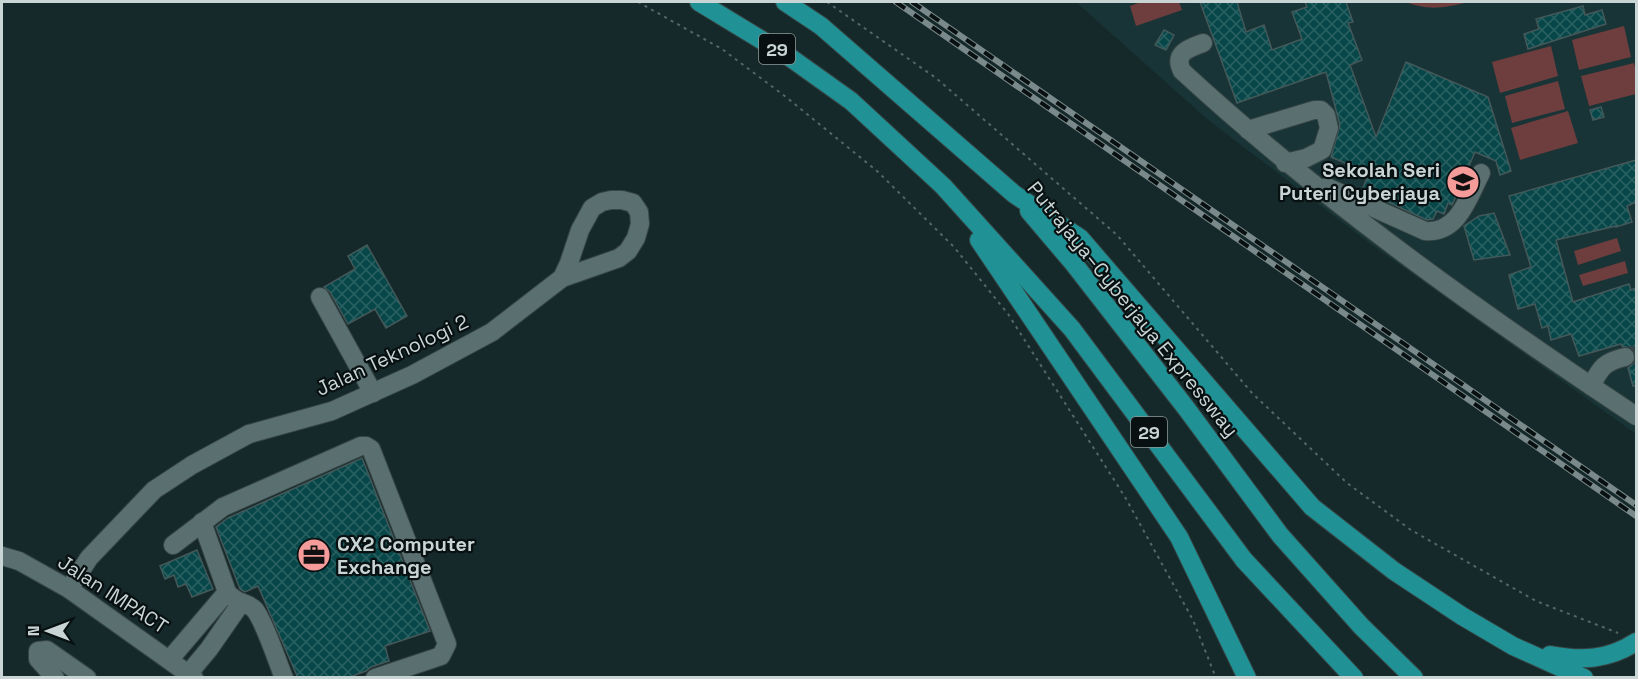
<svg xmlns="http://www.w3.org/2000/svg" width="1638" height="679" viewBox="0 0 1638 679" font-family="'Space Grotesk',sans-serif">
<defs>
<pattern id="building-cross-hatch" width="8" height="8" patternUnits="userSpaceOnUse" patternTransform="scale(1.5)"><rect width="8" height="8" fill="#084749"/><path d="M0 0l8 8M0 8l8-8" fill="none" stroke="#2b6162"/></pattern>
</defs>
<rect width="100%" height="100%" fill="#16292a"/>
<polygon fill="#183436" points="1076,2 1636,2 1636,434 1372,245 1207,119"/>
<g fill="#6e3d3d">
<polygon points="1141,2 1179,2 1182,10 1136,26 1130,6"/>
<path d="M1406,2H1468C1445,8 1428,11 1406,2Z"/>
<polygon points="1624,26 1631,57 1579,70 1572,40"/>
<polygon points="1551,46 1558,76 1500,93 1492,62"/>
<polygon points="1634,63 1636,73 1636,94 1589,106 1581,76"/>
<polygon points="1558,81 1565,109 1512,123 1505,96"/>
<polygon points="1568,111 1578,143 1520,160 1511,128"/>
<polygon points="1617,238 1621,251 1578,265 1574,251"/>
<polygon points="1625,261 1628,273 1583,286 1579,275"/>
</g>
<g fill="url(#building-cross-hatch)" stroke="#445859" stroke-width="1.5">
<polygon points="1200,2 1237,2 1246,32 1264,25 1272,50 1302,39 1292,12 1307,7 1305,2 1346,2 1353,22 1348,23 1362,60 1350,65 1376,137 1406,62 1488,97 1511,171 1500,175 1496,161 1475,152 1452,205 1448,203 1444,214 1437,211 1433,219 1427,220 1362,190 1369,173 1331,157 1340,125 1326,72 1237,103"/>
<polygon points="1583,6 1585,15 1602,10 1606,24 1528,49 1524,34 1539,29 1536,19"/>
<polygon points="1164,30 1174,35 1166,50 1155,45"/>
<polygon points="1601,107 1604,117 1593,120 1590,110"/>
<polygon points="1636,160 1636,202 1627,206 1632,222 1616,227 1616,226 1556,240 1573,302 1629,284 1631,290 1636,288 1636,386 1633,386 1628,368 1633,364 1636,359 1636,354 1632,349 1622,346 1621,344 1579,356 1571,334 1551,340 1548,326 1542,328 1535,304 1518,309 1509,275 1531,267 1509,196"/>
<polygon points="1494,213 1510,255 1474,260 1464,226 1479,216"/>
<polygon points="367,245 407,316 386,328 375,309 348,324 330,292 324,287 355,269 348,256"/>
<polygon points="362,458 430,631 385,646 389,661 371,667 366,671 347,678 298,678 258,586 245,592 240,589 216,527 228,518"/>
<polygon points="197,550 213,589 192,597 186,584 178,587 174,575 165,579 160,566"/>
</g>
<g fill="none" stroke-linecap="round" stroke-linejoin="round">
<polyline stroke="#314344" stroke-width="18" stroke-dasharray="18 9" stroke-linecap="butt" points="1625,357 1636,354"/>
<defs>
<g id="minor">
<path d="M1203,43C1189,48 1173,53 1182,71C1322,200 1478,311 1636,416"/>
<polyline points="1248,130 1314,110 1321,110 1326,115 1329,128 1322,150 1306,158 1285,163"/>
<path d="M1327,187L1425,231C1458,234 1468,198 1481,173"/>
<polyline points="320,297 373,393"/>
<path d="M1591,386C1601,367 1604,362 1625,357"/>
<path d="M202,522L227,592C237,605 247,601 255,610C265,623 277,661 284,678"/>
<polyline points="173,545 223,507 361,446 366,446 371,449 447,644 441,656 375,678"/>
<polyline points="2,556 19,561 69,589 194,678"/>
<polyline points="69,589 89,558 154,490 192,465 249,434 332,411 412,375 492,332 562,278 619,258 628,251 636,238 640,224 639,212 633,203 622,200 611,200 602,202 592,208 580,230 569,263 562,278"/>
<polyline points="170,659 227,592"/>
<polyline points="189,673 209,649 241,603"/>
<polyline points="55,678 38,659 38,651 47,650 87,678"/>
</g>
<g id="highway">
<polyline points="699,2 788,56 851,101 943,186 1072,329 1244,560 1354,678"/>
<polyline points="785,2 821,26 1014,194 1080,238 1312,507 1394,571 1462,616 1513,646 1584,678"/>
<polyline points="1029,211 1074,264 1186,408 1280,535 1361,626 1414,678"/>
<polyline points="979,240 1179,537 1247,678"/>
<path d="M1550,655C1582,661 1608,660 1636,642"/>
</g>
</defs>
<use href="#minor" stroke="#364545" stroke-width="20"/>
<use href="#highway" stroke="#364545" stroke-width="20"/>
<g stroke="#566667" stroke-width="2" stroke-dasharray="3 4.5" stroke-linecap="butt">
<polyline points="638,2 722,49 786,97 877,171 954,247 1008,314 1125,497 1193,620 1216,678"/>
<polyline points="827,2 936,78 1117,235 1252,393 1347,483 1411,530 1536,601 1618,633"/>
</g>
<use href="#minor" stroke="#5a6f70" stroke-width="18"/>
<use href="#highway" stroke="#209296" stroke-width="18"/>
<defs>
<g id="rail">
<polyline points="896,2 1636,516"/>
<polyline points="912,2 1636,505"/>
</g>
</defs>
<use href="#rail" stroke="#7a8989" stroke-width="6"/>
<use href="#rail" stroke="#081011" stroke-width="4" stroke-dasharray="11" stroke-linecap="butt"/>
</g>
<defs>
<symbol id="school-disc" viewBox="-11 -11 22 22"><circle r="9.5" fill="#f59b9a" stroke="#081011"/><path d="M0-5L7-2L0 1L-7-2ZM-4 1L0 2.5L4 1V4Q0 6-4 4Z" fill="#111"/></symbol>
<symbol id="office-disc" viewBox="-11 -11 22 22"><circle r="9.5" fill="#f59b9a" stroke="#081011"/><path d="M-6-3h4V-5.5h4V-3h4V5H-6ZM-1-4.5V-3h2v-1.5ZM-6 0V1H6V0Z" fill="#111"/></symbol>
</defs>
<g fill-rule="evenodd">
<use href="#school-disc" x="1444" y="163" width="38" height="38"/>
<use href="#office-disc" x="295" y="536" width="38" height="38"/>
</g>
<g text-anchor="middle" dominant-baseline="central" stroke-width="4.5" stroke-linejoin="round" paint-order="stroke">
<g fill="#081011" stroke="#8f9a9a" stroke-width="1.5">
<rect x="759" y="34" width="36" height="30" rx="4.5"/>
<rect x="1131" y="417" width="36" height="30" rx="4.5"/>
</g>
<g font-size="18" font-weight="bold" fill="#c9d5d5">
<text x="777" y="49">29</text>
<text x="1149" y="432">29</text>
</g>
<g font-size="20" font-weight="bold" fill="#c9d5d5" stroke="#081011" text-anchor="end">
<text x="1440" y="170">Sekolah Seri<tspan x="1440" dy="23">Puteri Cyberjaya</tspan></text>
<text x="337" y="544" text-anchor="start">CX2 Computer<tspan x="337" dy="23">Exchange</tspan></text>
</g>
<g font-size="20" fill="#c9d5d5" stroke="#081011">
<text transform="translate(1133 309) rotate(51)">Putrajaya–Cyberjaya Expressway</text>
<text transform="translate(392 355) rotate(-25)">Jalan Teknologi 2</text>
<text transform="translate(113 594) rotate(33)">Jalan IMPACT</text>
</g>
</g>
<rect width="1638" height="679" fill="none" stroke="#c9d5d5" stroke-width="6"/>
<g transform="translate(48 631) rotate(270)" stroke="#081011" stroke-width="4.5" paint-order="stroke">
<path d="M0-4.5L10 22L0 15L-10 22Z" fill="#c9d5d5"/>
<text y="-9" font-size="16" font-weight="bold" text-anchor="middle" fill="#c9d5d5">N</text>
</g>
</svg>
